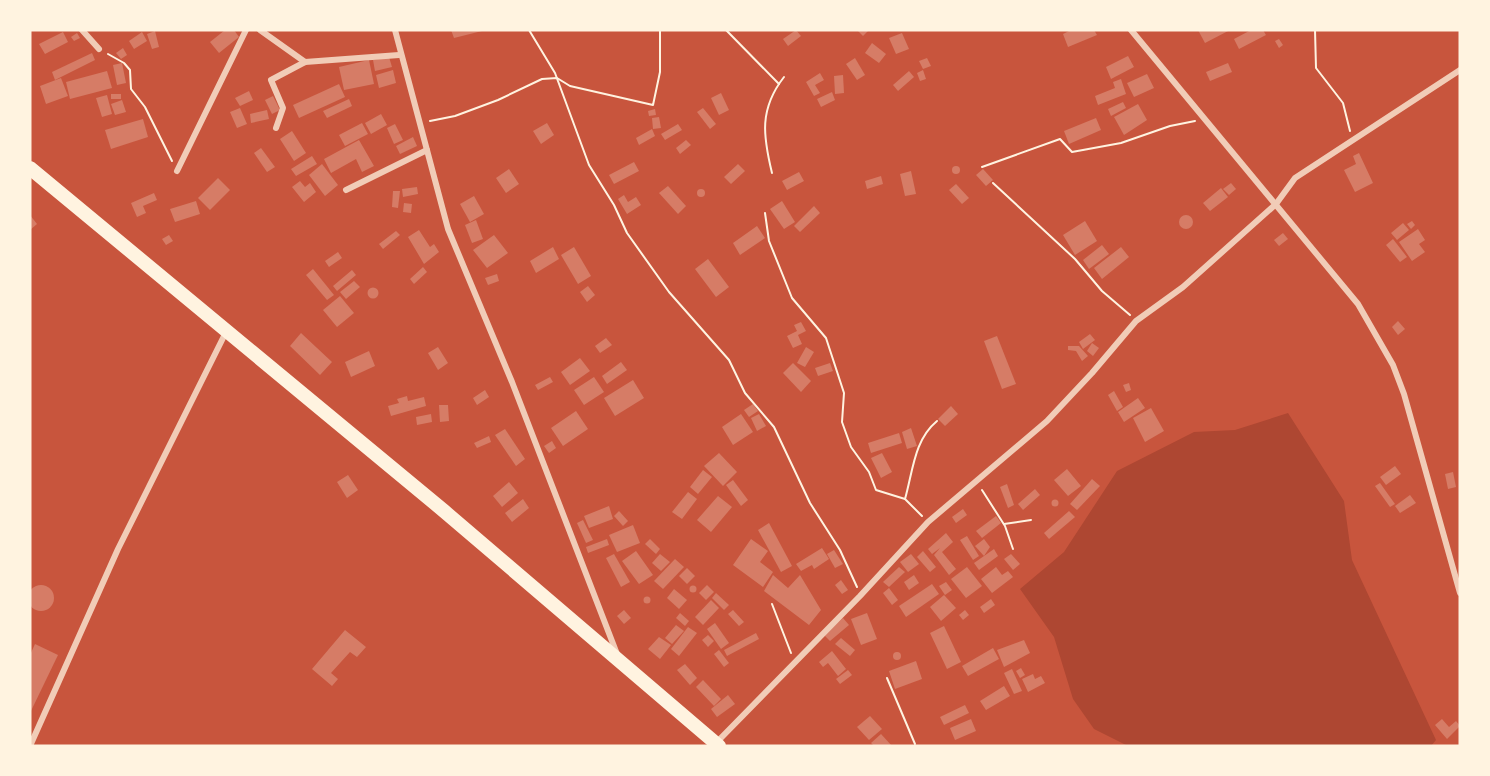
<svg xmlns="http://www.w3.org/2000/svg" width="1490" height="776" viewBox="0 0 1490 776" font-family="Signika,sans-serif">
<rect width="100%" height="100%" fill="#c8553d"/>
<polygon fill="#ae4732" points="1288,413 1344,501 1352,560 1436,740 1431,746 1128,746 1094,729 1073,699 1054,637 1020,589 1064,552 1117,471 1194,432 1235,430"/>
<g fill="#d67c66">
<polygon points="225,30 234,30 239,37 219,53 210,42"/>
<polygon points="451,30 482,30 482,31 454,38"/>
<polygon points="796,30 801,36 788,46 783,39"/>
<polygon points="857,30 869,30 863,36"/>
<polygon points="1071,30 1094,30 1097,35 1068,47 1063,34"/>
<polygon points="1198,30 1230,30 1205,43"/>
<polygon points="1251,30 1263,30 1266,35 1239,49 1234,39"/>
<polygon points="155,31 159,47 152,49 147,34"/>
<polygon points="63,32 68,42 45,54 39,44"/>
<polygon points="142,32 147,41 134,49 129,41"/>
<polygon points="77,33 80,38 74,41 71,37"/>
<polygon points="902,33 909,49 896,54 889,38"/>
<polygon points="1279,39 1283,45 1279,48 1275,41"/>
<polygon points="872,43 886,54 879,63 865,53"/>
<polygon points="123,48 127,55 121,59 116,53"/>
<polygon points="92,53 95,60 55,80 52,72"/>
<polygon points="1128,56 1134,67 1111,79 1106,67"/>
<polygon points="389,57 392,67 375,71 373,60"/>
<polygon points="855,58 865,75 857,80 846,64"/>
<polygon points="927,58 931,66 923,69 919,61"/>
<polygon points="369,60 374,84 344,90 339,67"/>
<polygon points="122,63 126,83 117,85 113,65"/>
<polygon points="1228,63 1232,72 1210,81 1206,72"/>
<polygon points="393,70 396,83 379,88 376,75"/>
<polygon points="923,70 926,79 920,81 917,73"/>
<polygon points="107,71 112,88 70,99 66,82"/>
<polygon points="909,71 914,77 898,91 893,85"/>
<polygon points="820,73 824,80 815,85 820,93 814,96 806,82"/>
<polygon points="1147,74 1154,88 1134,97 1127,83"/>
<polygon points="843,75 844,93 835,94 834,76"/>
<polygon points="61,78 68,96 46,104 40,86"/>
<polygon points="1121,79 1126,94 1098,105 1095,96 1115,88 1113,82"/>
<polygon points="339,84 345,97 299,118 293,105"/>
<polygon points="249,91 253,100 240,106 235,98"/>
<polygon points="832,92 835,100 821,107 817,99"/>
<polygon points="721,93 729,110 719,115 711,98"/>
<rect x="111" y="94" width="10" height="5"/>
<polygon points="107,95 112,114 102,117 96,98"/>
<polygon points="273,96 280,110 272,114 265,100"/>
<polygon points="349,99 352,106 327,118 323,111"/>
<polygon points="122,100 126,112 115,115 111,104"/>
<polygon points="1123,102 1126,108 1111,116 1108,109"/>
<polygon points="1138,104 1147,120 1124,135 1114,117"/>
<polygon points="240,108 247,124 237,128 230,112"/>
<polygon points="703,108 716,124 710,129 697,112"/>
<polygon points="655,109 656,115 649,116 648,111"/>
<polygon points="267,110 269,119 251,123 250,114"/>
<polygon points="381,114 387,125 371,134 365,123"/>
<polygon points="659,117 661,128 653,129 652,118"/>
<polygon points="1096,118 1101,130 1069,144 1064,131"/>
<polygon points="143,119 148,137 111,149 105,130"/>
<polygon points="362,123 368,134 345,146 339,135"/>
<polygon points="547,123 554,135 541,144 533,131"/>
<polygon points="395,124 403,140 394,144 387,128"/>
<polygon points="678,124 682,130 665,140 661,134"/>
<polygon points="652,129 655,136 639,145 636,138"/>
<polygon points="292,131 306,153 294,161 280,139"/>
<polygon points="413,137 417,146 400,154 396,146"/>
<polygon points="359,140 374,166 362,172 356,159 331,173 324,159"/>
<polygon points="686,140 691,145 680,154 676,148"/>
<polygon points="261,148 275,167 267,172 254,153"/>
<polygon points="1359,153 1373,183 1355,192 1344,170 1356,164 1353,156"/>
<polygon points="312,156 317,164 296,176 291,169"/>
<polygon points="634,162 639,171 614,184 609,175"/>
<polygon points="322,164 338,185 325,196 309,175"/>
<polygon points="738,164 745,171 731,184 724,177"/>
<circle cx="956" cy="170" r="4"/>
<polygon points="509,169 519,184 506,193 496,178"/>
<polygon points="983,169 993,180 986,186 976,175"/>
<polygon points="911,171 916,194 905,196 900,174"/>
<polygon points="799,172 804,181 787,190 782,181"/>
<polygon points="881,176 883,184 867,189 865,181"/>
<polygon points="218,178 230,190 210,210 198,198"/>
<polygon points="300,181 305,187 310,183 316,192 304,202 292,187"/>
<polygon points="1231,183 1236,189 1229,195 1223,189"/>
<polygon points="956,184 969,198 962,204 949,190"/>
<polygon points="668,186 686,206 678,214 659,193"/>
<polygon points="417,187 418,194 403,197 402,189"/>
<polygon points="1221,188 1228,197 1210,211 1203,203"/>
<circle cx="701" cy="193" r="4"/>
<polygon points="393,191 400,191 398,208 392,207"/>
<polygon points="154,193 157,200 143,206 146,213 137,217 131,203"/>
<polygon points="624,195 628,202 636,197 641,205 627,214 618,199"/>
<polygon points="474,196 484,214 470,222 460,204"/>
<polygon points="196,201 200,214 175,222 170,209"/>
<polygon points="782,201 795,222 784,229 770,209"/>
<polygon points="404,203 412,204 411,213 403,212"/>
<polygon points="814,206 820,213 800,232 794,226"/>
<polygon points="30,215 37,224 30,230"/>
<circle cx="1186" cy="222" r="7"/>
<polygon points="476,220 483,239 472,243 465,225"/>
<polygon points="1085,221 1097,241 1075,255 1063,235"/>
<polygon points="1412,221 1415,225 1411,229 1407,224"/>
<polygon points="1403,223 1409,230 1397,240 1391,233"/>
<polygon points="757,226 765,238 740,255 733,243"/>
<polygon points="1418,229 1425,240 1419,244 1425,252 1412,261 1399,242"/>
<polygon points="419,230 430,247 434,244 439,252 424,264 408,237"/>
<polygon points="396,231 400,235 383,249 379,244"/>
<polygon points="1283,233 1288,239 1279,246 1274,240"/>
<polygon points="169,235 173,241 166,245 162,239"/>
<polygon points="494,235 508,253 487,268 473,250"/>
<polygon points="1393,239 1407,257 1400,262 1386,245"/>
<polygon points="1102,245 1109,254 1089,269 1083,260"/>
<polygon points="553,247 559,259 536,273 530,261"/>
<polygon points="574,247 591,276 578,284 561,255"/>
<polygon points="1121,247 1129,257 1102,279 1094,268"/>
<polygon points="338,252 342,258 329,267 325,261"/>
<polygon points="708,259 729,287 716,297 695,269"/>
<polygon points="423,267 427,272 414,284 410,279"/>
<polygon points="313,269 334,295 327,300 306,275"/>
<polygon points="352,270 356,275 337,291 333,286"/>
<polygon points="497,274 499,281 488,285 485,278"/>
<polygon points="354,281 360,287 346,299 340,292"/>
<polygon points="588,286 595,295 587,302 580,292"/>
<circle cx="373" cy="293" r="5.5"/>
<polygon points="340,296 354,313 337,327 323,310"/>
<polygon points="1398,321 1405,329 1398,335 1392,327"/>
<polygon points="801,322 806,331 798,335 802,344 793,348 787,336 797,331 794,325"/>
<polygon points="301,333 332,362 320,375 290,346"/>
<polygon points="1090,334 1095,340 1083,349 1079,342"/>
<polygon points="997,336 1016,384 1002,389 984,341"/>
<polygon points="606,338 612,345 600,353 595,346"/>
<polygon points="1092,343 1099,348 1093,356 1087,351"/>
<polygon points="1068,346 1079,346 1088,356 1082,361 1076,351 1068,350"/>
<polygon points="438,347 448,363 438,370 428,353"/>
<polygon points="806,347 814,352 805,367 797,363"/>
<polygon points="369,351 375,366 351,377 345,362"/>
<polygon points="580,358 590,371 570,385 561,372"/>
<polygon points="621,362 627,370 607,384 602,376"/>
<polygon points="793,363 811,381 801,392 783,373"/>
<polygon points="830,363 833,371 818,376 815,368"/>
<polygon points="550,377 553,382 538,390 535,385"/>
<polygon points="594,377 604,392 584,405 574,390"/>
<polygon points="633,380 644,398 615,416 604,398"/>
<polygon points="1129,383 1131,390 1126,392 1123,385"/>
<polygon points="485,390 489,397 477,405 473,398"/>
<polygon points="1114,391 1123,407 1117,411 1108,395"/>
<polygon points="407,396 408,401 424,397 426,406 391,416 388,406 399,403 397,399"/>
<polygon points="1138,398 1145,408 1124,422 1118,412"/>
<polygon points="753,404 758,411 749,417 744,410"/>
<polygon points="439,405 448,405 449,421 440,422"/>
<polygon points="951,406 958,414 945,426 938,419"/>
<polygon points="1151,408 1164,431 1145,442 1133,418"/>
<polygon points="576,411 588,429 563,446 551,428"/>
<polygon points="431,414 432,422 417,425 416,417"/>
<polygon points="741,414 753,432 733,445 722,427"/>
<polygon points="759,414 766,426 757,431 751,418"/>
<polygon points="911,428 917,446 907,449 902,432"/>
<polygon points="505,429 525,459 516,466 495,435"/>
<polygon points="899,433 902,443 871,453 868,443"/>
<polygon points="489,436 491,442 477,448 474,443"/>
<polygon points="552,441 556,448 549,453 544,446"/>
<polygon points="719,453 737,472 723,486 704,466"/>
<polygon points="882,453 892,472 881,478 871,458"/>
<polygon points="1395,466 1401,474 1386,485 1380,477"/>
<polygon points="1067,469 1081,486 1068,496 1054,480"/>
<polygon points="703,470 712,477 698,494 690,487"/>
<polygon points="1453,472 1456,487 1448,489 1445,474"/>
<polygon points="348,475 358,490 347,498 337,482"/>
<polygon points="1092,479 1100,486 1077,510 1070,504"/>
<polygon points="733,480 748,500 741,506 726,485"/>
<polygon points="509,482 518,493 502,507 493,496"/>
<polygon points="1380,483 1395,504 1390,507 1375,486"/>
<polygon points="1007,484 1014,505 1008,508 1000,487"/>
<polygon points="1035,489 1040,495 1023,510 1018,504"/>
<polygon points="688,492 697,499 682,519 672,512"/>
<polygon points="1410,495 1416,503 1400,513 1395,506"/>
<polygon points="718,496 732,507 711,532 697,520"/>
<polygon points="523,499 529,508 512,522 505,513"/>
<circle cx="1055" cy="503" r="3.5"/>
<polygon points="609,506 613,519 589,528 584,516"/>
<polygon points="963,509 967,515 956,523 952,517"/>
<polygon points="619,511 628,521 623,526 614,516"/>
<polygon points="1069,511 1075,517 1049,539 1044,533"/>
<polygon points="996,516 1001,523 982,538 976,531"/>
<polygon points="583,520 593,540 586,543 577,523"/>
<polygon points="769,523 792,566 781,572 758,530"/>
<polygon points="633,525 640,543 617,552 609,535"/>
<polygon points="946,533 953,542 942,552 956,569 949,575 934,555 940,548 932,554 928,549"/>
<polygon points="967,536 979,556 973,560 960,540"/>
<polygon points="607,539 609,545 588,553 586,547"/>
<polygon points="650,539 660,549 656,554 645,544"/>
<polygon points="751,539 768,551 760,562 773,572 763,587 733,565"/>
<polygon points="984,539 990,547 984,556 975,546"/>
<polygon points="822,548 829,559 814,569 812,565 801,571 796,564"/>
<polygon points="994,549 998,556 979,570 974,563"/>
<polygon points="834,550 843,564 835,568 827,554"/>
<polygon points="636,551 653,575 639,584 622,561"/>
<polygon points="923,551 936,567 930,572 917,557"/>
<polygon points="614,554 630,582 621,587 606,558"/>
<polygon points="660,554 670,562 661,571 652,563"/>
<polygon points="911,554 919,564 908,572 900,562"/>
<polygon points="1011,554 1020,564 1013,570 1004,559"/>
<polygon points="675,559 684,567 663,589 654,581"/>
<polygon points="899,567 905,572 889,587 883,582"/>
<polygon points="967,567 982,586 966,598 951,579"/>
<polygon points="996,567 1002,575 1008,571 1013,577 992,593 981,579"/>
<polygon points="687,568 695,576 687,584 679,576"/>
<polygon points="773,575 788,588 800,575 821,610 809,625 764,591"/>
<polygon points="914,575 919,583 909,590 904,582"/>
<polygon points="841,580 848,590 842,594 835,585"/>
<polygon points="946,582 952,590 945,595 939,586"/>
<polygon points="932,584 939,594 906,617 899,606"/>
<circle cx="41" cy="598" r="13"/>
<polygon points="707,585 714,592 706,600 699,593"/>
<circle cx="693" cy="589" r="3.5"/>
<polygon points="889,588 898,600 892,605 883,593"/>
<polygon points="674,589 687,600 679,609 667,598"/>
<polygon points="716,593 729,605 724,610 712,598"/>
<polygon points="944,595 956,608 941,621 930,607"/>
<circle cx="647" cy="600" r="3.5"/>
<polygon points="991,599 995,605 984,613 980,607"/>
<polygon points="711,600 719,608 703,625 695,617"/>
<polygon points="624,610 631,618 624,624 617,616"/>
<polygon points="733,610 744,622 739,626 728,614"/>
<polygon points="965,610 969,615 963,620 959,615"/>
<polygon points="680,613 689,621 685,626 676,618"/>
<polygon points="867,613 877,639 861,645 851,619"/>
<polygon points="843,618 849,625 830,641 824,635"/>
<polygon points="715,623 729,643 721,649 707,629"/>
<polygon points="676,625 684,631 672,644 665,638"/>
<polygon points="944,626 961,662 947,669 930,633"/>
<polygon points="688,627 697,633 679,656 671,649"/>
<polygon points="345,630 366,647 357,657 350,652 331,673 338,679 332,686 312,669"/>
<polygon points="756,633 759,639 727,656 724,650"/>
<polygon points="708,635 714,641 708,647 702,640"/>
<polygon points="659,637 671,645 660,659 648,649"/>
<polygon points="841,638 855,650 850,656 835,644"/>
<polygon points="1024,640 1030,653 1004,667 997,650"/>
<polygon points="35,644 58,655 30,713 30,655"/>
<polygon points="993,648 999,659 968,676 962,666"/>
<polygon points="719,650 729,663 724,667 714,654"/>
<polygon points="832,651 846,669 838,676 828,663 823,667 819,662"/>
<circle cx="897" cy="656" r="4"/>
<polygon points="916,661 922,679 895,689 889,671"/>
<polygon points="685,664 697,678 690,685 677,670"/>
<polygon points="1021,668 1025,675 1020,678 1016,671"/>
<polygon points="1012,669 1022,691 1014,694 1004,673"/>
<polygon points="848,670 852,675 840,684 836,679"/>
<polygon points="1033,674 1035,679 1041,676 1045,683 1028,692 1022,679"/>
<polygon points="703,680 721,699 714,706 696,687"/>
<polygon points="1004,686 1010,696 986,710 980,701"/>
<polygon points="728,695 735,704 717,717 711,709"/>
<polygon points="965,705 969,713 944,725 940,717"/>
<polygon points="870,716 882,729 869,740 857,727"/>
<polygon points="971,719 976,731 955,740 950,728"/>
<polygon points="1442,719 1449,727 1456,721 1460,726 1447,739 1435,725"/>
<polygon points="881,734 892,746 874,746 871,743"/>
</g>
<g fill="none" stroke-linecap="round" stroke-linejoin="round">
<g stroke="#fff3e0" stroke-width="2">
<polyline points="529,30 555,73 589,165 614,205 627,233 669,292 729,360 745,393 774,427 810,503 840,550 857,587"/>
<polyline points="726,30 779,84"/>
<polyline points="1315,30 1316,68 1343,103 1350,131"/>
<polyline points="108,54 124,63 130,70 131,89 145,107 172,161"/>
<polyline points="430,121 455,116 498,100 542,79 557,78 570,86 653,105 660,72 660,30"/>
<polyline points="982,167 1060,139 1072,152 1121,143 1170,126 1195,121"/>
<path d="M772,173C763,136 759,109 784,77"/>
<polyline points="993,183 1075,259 1102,291 1130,315"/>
<polyline points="765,213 769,241 792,298 826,338 844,393 842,422 851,447 869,472 876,490 905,499 922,516"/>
<polyline points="982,490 1005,526 1013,549"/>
<path d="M905,499C913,471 914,440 937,421"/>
<polyline points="1004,524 1031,520"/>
<polyline points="772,604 791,653"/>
<polyline points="887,678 915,744"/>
</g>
<g stroke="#f1ccb7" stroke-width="6">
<polyline points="82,30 99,49"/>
<polyline points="260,30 305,62"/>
<polyline points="395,30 448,229 512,382 617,654"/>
<polyline points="1131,30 1358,304 1393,365 1404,394 1460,593"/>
<polyline points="276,128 283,108 271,80 305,62 399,55"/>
<polyline points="177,171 246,30"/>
<polyline points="346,190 427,150"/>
<polyline points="716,743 860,596 928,522 1047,421 1092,373 1136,321 1183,287 1276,204 1295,178 1460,70"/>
<polyline points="30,746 118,549 226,332"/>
</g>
<polyline stroke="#fff3e0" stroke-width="14" points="30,168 444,511 719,746"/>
</g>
<rect width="1490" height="776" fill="none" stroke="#fff3e0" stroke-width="63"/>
</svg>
